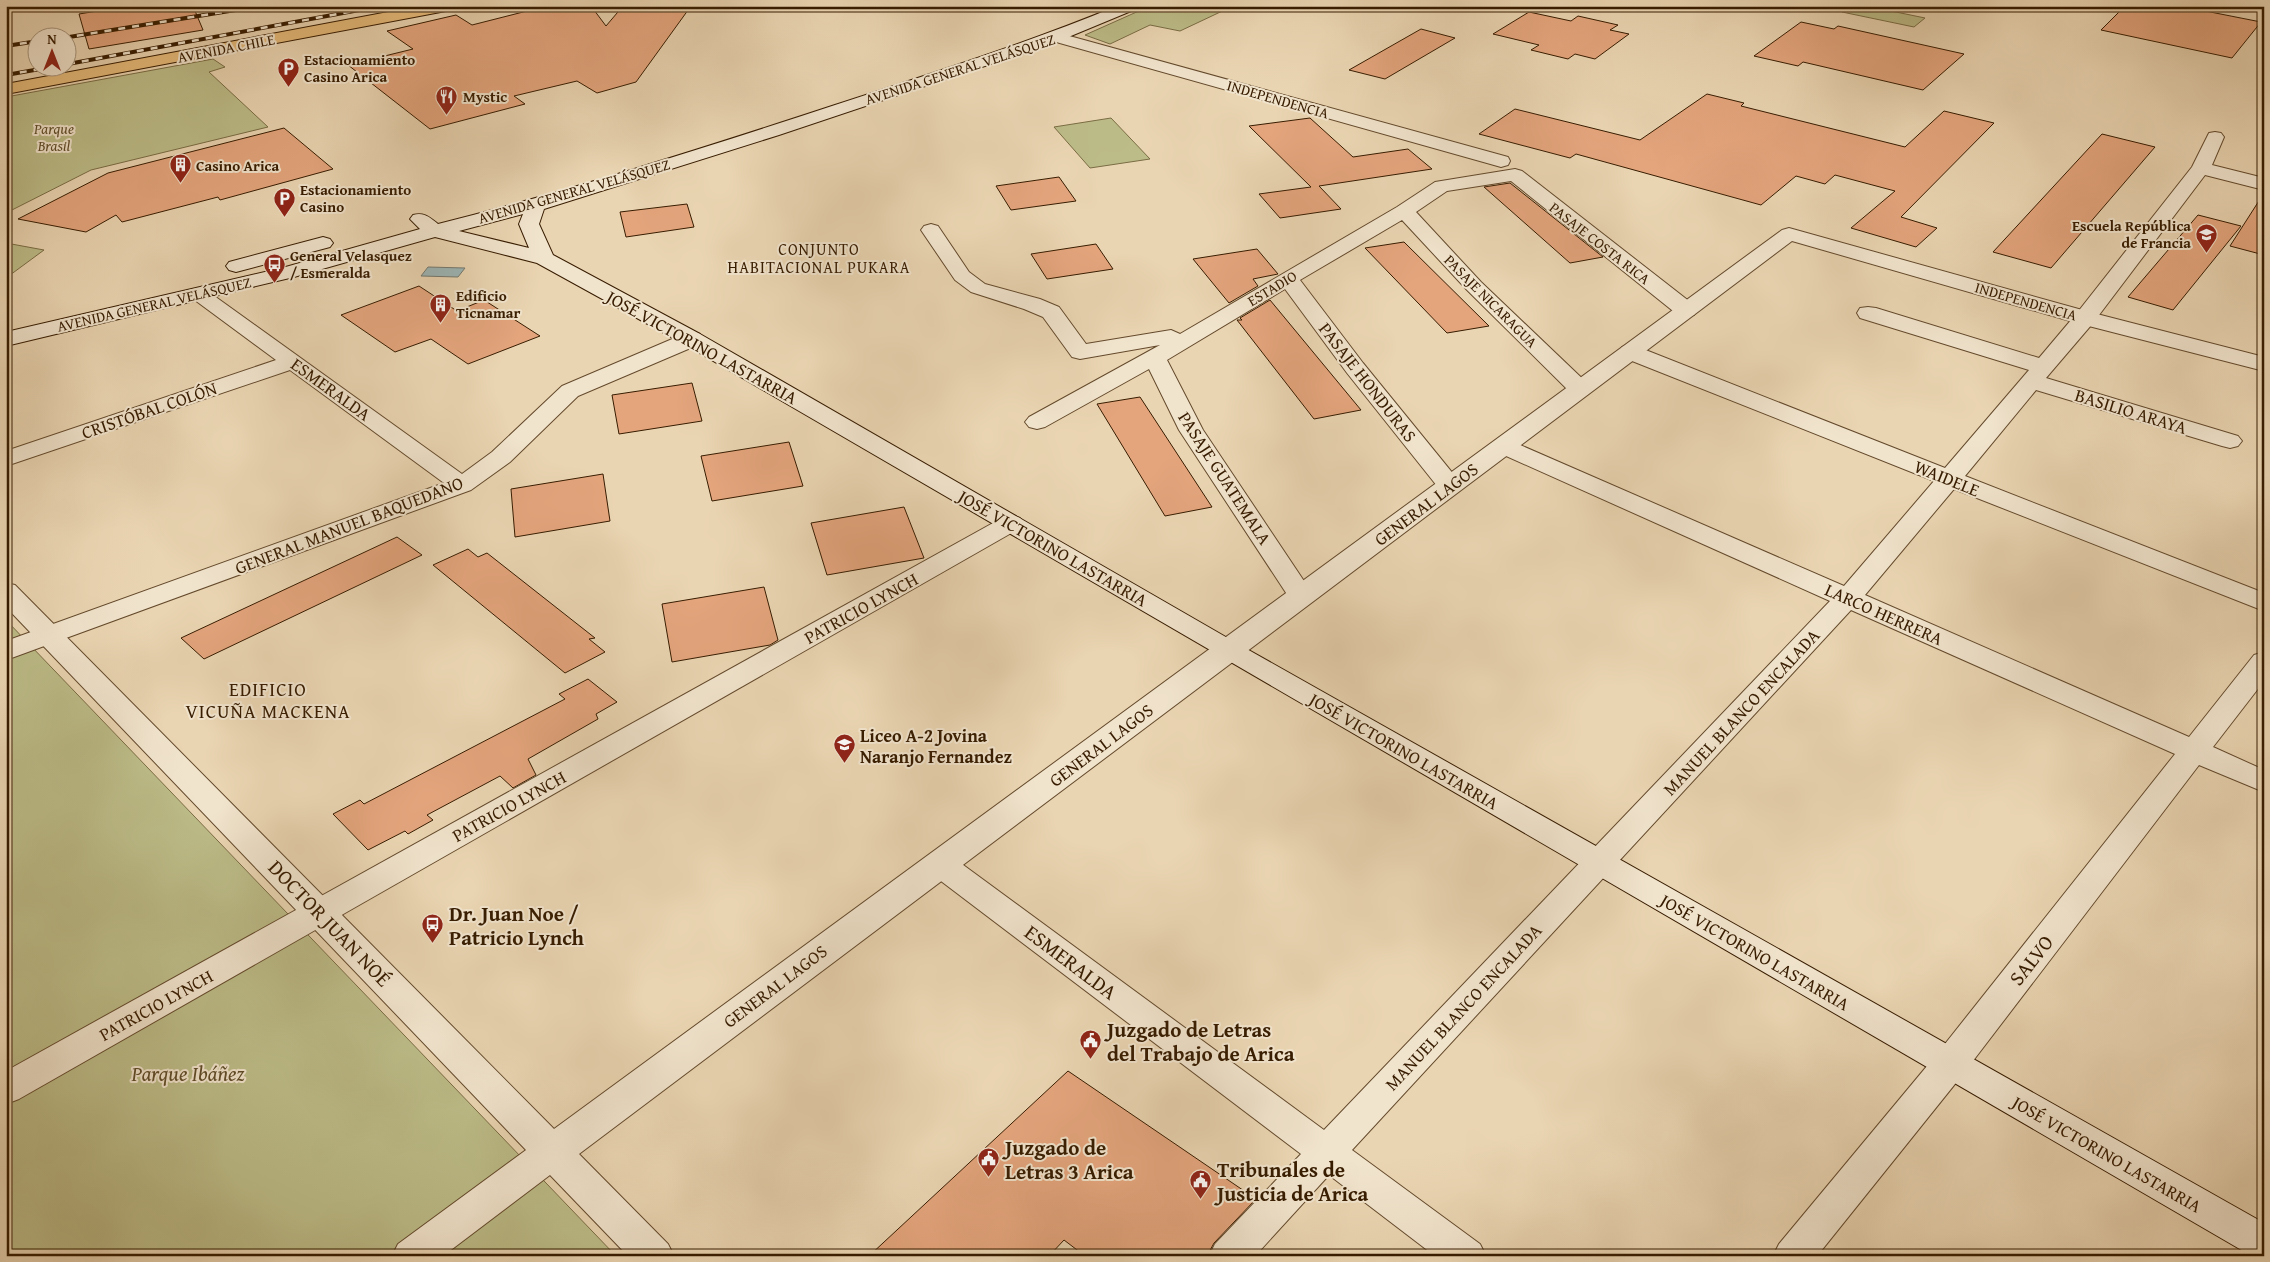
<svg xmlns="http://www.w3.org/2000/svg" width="2270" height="1262" viewBox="0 0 2270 1262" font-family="'Gentium Book Plus',serif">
<rect width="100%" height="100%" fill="#ead5b2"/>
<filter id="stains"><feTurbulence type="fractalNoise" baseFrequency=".004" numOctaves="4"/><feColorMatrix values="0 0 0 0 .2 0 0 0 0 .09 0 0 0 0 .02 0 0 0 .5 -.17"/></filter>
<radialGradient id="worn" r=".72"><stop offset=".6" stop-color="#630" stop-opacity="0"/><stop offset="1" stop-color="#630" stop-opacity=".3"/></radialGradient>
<g fill="#bcbc88" stroke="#7a6c44">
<polygon points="1150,6 1233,6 1180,31 1150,25 1110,44 1085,35"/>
<polygon points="1849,6 1867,6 1925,18 1914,27 1842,12"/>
<polygon points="213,59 225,67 209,72 268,127 91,170 6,213 6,97"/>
<polygon points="1111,118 1150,159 1090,168 1054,127"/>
<polygon points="6,243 44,250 6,278"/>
<polygon points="6,620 616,1256 6,1256"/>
</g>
<polygon fill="#9cb6b7" stroke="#74786e" points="428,267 465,268 458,277 421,276"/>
<g fill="#e4a57d" stroke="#371c00">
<polygon points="128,6 193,6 203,30 89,49 79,14"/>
<polygon points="591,6 606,26 623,6 691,6 636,82 597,93 577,81 514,96 525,104 430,129 348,65 413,49 387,31 456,15 472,25 531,10"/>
<polygon points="2125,6 2180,6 2261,22 2232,58 2101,30"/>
<polygon points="1529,12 1571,21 1578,16 1618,25 1610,30 1629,34 1595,59 1575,54 1568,59 1531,50 1539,45 1493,34"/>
<polygon points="1801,22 1834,29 1838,26 1964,54 1923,90 1803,62 1798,66 1754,56"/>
<polygon points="1421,29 1455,38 1385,79 1349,70"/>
<polygon points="1707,94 1744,103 1741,106 1905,147 1944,111 1994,123 1901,217 1937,228 1916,247 1851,228 1895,191 1835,175 1825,184 1796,176 1761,205 1576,154 1570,158 1479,134 1515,109 1640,140"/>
<polygon points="1310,118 1353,157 1408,149 1432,169 1319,186 1341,209 1280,218 1259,194 1311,187 1249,126"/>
<polygon points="284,128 333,169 220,200 218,197 122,222 116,215 86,232 18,219 108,173"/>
<polygon points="2102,134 2155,147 2051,268 1993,252"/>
<polygon points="1059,177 1076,201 1011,210 996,186"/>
<polygon points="1510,183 1603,257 1570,263 1484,187"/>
<polygon points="2264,193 2264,255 2230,246"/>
<polygon points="687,204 694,227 626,237 620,212"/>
<polygon points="2198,215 2241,226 2173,310 2128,297"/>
<polygon points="1404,242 1489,326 1447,333 1365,248"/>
<polygon points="1096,244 1113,269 1047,279 1031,254"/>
<polygon points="1257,249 1278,274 1253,279 1258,286 1229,303 1193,259"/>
<polygon points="419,286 457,311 484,300 540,336 468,364 431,339 395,352 341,315"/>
<polygon points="1270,300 1361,410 1314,419 1237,320 1242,320 1240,318"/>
<polygon points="692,383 702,421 619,434 612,395"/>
<polygon points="1140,397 1212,507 1165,516 1097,404"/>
<polygon points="789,442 803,486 712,501 701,456"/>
<polygon points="603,474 610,521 515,537 511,489"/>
<polygon points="904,507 924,558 827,575 811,523"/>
<polygon points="397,537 422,555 204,659 181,638"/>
<polygon points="468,549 478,557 487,553 595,638 589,639 605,652 565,673 433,565"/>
<polygon points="764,587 778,640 770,645 672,662 662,604"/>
<polygon points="588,679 617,702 596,714 598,719 528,759 536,775 513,788 500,776 427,815 433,820 408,834 405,831 368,850 333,814 360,800 364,804 565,699 559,694"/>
<polygon points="1068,1071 1256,1199 1214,1243 1207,1256 1085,1256 1064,1240 1049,1256 869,1256"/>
</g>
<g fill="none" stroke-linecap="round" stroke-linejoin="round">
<defs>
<g id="minor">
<polygon points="1055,32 1508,157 1510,161 1508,165 1501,167 1494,165 1049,40 1047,37 1049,34"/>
<polygon points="2215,132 2221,133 2224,137 2212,165 2264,178 2264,190 2205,175 2093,323 2046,378 2238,436 2242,441 2238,446 2230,448 2222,446 2036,390 1965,476 2264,593 2264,611 1954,489 1865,595 2189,737 2254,655 2264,652 2264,681 2213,747 2264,770 2264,792 2199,765 1963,1074 1817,1256 1773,1256 1779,1244 1937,1054 2175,754 1851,610 1352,1150 1480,1244 1486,1256 1435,1256 1329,1175 1255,1256 1209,1256 1215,1244 1301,1154 929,872 924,864 929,856 940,853 951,856 1324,1130 1830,601 1495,451 1491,446 1495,441 1503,439 1511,441 1844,586 1934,481 1622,357 1619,352 1622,347 1630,345 1638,347 1945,468 2029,370 1860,318 1857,313 1860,308 1868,307 1876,308 2039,358 2077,313 2192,167 2209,133"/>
<polygon points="1515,169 1522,171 1694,305 1697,310 1694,315 1686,316 1678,315 1511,181 1447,191 1416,212 1481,282 1588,384 1591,389 1588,394 1580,396 1572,394 1467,290 1402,220 1300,280 1363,363 1459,481 1462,486 1459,491 1450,493 1441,491 1347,373 1285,289 1167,360 1203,430 1314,596 1310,602 1301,604 1292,602 1179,430 1149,369 1045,427 1037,429 1029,427 1025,422 1029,417 1160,345 1080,359 1072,357 1043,317 1024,309 971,292 955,280 921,230 924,226 931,224 938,226 969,272 985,284 1040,299 1059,307 1086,344 1171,330 1180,334 1397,207 1435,182"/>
<polygon points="199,288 206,290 462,474 492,452 562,386 684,334 692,332 700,334 703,339 700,344 578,396 510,462 471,490 6,660 6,641 444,483 290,370 6,466 6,451 276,360 192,298 188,294 192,290"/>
<polygon points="1011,515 1020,518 1024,523 1020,528 19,1099 6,1104 6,1071 1002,518"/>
</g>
<polygon id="tertiary" points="1789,228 2093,313 2264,357 2264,371 2077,323 1792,241 579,1154 668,1244 674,1256 628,1256 550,1175 443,1256 392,1256 398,1244 526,1150 6,607 6,583 15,585 554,1129 1782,230"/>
<g id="secondary">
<path d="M1117,6H1139L1136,9L1054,43L779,135L544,209L539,224L553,255L700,334L1238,644L2264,1223V1256L2250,1255L684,344L537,263L435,237L294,277L6,346V332L282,268L420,229L410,219L413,215C424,212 429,217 438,224C572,190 704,148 835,105C930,74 1025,44 1117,6ZM523,214L519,224L529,248L459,231Z"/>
<polygon points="323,237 330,239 333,243 330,247 236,272 229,270 226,266 229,262"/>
</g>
<polygon id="primary" points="420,6 454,6 446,11 6,94 6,84"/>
</defs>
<use href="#minor" stroke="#644a2c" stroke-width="2"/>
<use href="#tertiary" stroke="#644a2c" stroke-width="2"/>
<use href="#secondary" stroke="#371c00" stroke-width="2"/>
<use href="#primary" stroke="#371c00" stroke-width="2"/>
<use href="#minor" fill="#f1e4cd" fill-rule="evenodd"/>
<use href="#tertiary" fill="#f1e4cd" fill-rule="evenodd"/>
<use href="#secondary" fill="#f1e4cd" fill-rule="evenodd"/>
<use href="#primary" fill="#e5ba79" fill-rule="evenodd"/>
<defs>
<g id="rail">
<polyline points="63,38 260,6"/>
<polyline points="6,46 38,41"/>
<polyline points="68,64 381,6"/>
<polyline points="6,75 46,68"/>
</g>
</defs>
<use href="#rail" stroke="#371c00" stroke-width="4"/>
<use href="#rail" stroke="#f1e4cd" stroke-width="2.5" stroke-dasharray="7" stroke-linecap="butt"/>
</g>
<defs>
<symbol id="parking-pin" viewBox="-11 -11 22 30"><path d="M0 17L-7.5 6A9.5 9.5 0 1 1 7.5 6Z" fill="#8f2418" stroke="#f1e4cd"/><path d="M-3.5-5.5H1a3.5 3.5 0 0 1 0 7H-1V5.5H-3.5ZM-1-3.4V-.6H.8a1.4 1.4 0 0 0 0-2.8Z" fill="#fff"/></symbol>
<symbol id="restaurant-pin" viewBox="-11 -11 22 30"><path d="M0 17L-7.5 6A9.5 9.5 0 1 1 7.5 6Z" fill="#8f2418" stroke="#f1e4cd"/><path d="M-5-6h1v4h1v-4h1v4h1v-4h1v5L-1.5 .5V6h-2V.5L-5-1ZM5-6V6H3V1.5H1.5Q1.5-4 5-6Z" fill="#fff"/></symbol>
<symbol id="building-pin" viewBox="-11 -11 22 30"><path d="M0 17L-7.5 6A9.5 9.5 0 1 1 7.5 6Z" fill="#8f2418" stroke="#f1e4cd"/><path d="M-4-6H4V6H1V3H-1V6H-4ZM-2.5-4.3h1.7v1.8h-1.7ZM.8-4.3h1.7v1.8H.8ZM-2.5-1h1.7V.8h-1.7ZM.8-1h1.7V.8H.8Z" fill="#fff"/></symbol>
<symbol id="school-pin" viewBox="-11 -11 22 30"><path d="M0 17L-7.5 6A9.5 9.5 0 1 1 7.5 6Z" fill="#8f2418" stroke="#f1e4cd"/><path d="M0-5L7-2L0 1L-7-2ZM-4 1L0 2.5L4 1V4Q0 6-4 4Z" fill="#fff"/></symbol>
<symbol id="bus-pin" viewBox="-11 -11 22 30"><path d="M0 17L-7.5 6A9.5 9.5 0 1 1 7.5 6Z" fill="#8f2418" stroke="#f1e4cd"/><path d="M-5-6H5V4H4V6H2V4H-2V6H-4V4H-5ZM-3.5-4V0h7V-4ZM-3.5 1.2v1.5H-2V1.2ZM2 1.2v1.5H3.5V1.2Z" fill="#fff"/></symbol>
<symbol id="civic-pin" viewBox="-11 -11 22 30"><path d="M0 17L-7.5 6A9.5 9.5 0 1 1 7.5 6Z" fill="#8f2418" stroke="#f1e4cd"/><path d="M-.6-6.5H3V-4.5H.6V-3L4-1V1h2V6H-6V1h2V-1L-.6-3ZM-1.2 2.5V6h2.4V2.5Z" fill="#fff"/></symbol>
</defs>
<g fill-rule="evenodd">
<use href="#parking-pin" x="276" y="56" width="25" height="34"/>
<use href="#restaurant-pin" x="434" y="84" width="25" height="34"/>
<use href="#building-pin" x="168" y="152" width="25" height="34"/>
<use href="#parking-pin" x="272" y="186" width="25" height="34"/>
<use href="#school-pin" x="2194" y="222" width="25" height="34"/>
<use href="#bus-pin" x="262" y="252" width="25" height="34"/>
<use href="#building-pin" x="428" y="292" width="25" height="34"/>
<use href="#school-pin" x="832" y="732" width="25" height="34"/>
<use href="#bus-pin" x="420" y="912" width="25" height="34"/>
<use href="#civic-pin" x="1078" y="1028" width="25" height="34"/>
<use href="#civic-pin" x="976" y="1146" width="25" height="34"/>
<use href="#civic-pin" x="1188" y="1168" width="25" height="34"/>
</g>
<g text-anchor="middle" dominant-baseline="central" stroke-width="4" stroke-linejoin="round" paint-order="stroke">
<g font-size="15" fill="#371c00" stroke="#f1e4cd">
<text transform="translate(226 48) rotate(-11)">AVENIDA CHILE</text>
<text transform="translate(960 69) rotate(-18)">AVENIDA GENERAL VELÁSQUEZ</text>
<text transform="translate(1278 99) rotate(16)">INDEPENDENCIA</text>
<text transform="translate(574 191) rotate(-16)">AVENIDA GENERAL VELÁSQUEZ</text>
<text transform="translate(1600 243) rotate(38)">PASAJE COSTA RICA</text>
<text transform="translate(1272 288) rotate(-31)">ESTADIO</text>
<text transform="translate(1491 301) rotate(45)">PASAJE NICARAGUA</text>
<text transform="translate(2026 301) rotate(16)">INDEPENDENCIA</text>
<text transform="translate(154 304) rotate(-13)">AVENIDA GENERAL VELÁSQUEZ</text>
</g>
<g font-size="15" font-weight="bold" fill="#371c00" stroke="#f1e4cd" text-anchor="start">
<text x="304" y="59">Estacionamiento<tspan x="304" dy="17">Casino Arica</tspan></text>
<text x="463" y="96">Mystic</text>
<text x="196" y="165">Casino Arica</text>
<text x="300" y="189">Estacionamiento<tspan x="300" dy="17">Casino</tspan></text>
<text x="2191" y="225" text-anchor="end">Escuela República<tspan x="2191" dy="17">de Francia</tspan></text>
<text x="290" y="255">General Velasquez<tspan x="290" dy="17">/ Esmeralda</tspan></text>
<text x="456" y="295">Edificio<tspan x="456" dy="17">Ticnamar</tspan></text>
</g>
<g font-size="15" font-style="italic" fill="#5f4c29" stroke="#f1e4cd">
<text x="54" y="128">Parque<tspan x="54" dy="17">Brasil</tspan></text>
</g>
<g font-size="16" letter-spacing="1" fill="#371c00" stroke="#f1e4cd">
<text x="819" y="249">CONJUNTO<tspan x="819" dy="18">HABITACIONAL PUKARA</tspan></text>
</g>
<g font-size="18" fill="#371c00" stroke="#f1e4cd">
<text transform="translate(702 347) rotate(29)">JOSÉ VICTORINO LASTARRIA</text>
<text transform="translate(1368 382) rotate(52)">PASAJE HONDURAS</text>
<text transform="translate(331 389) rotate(36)">ESMERALDA</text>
<text transform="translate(149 410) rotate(-19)">CRISTÓBAL COLÓN</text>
<text transform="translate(2131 411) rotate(17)">BASILIO ARAYA</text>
<text transform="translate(1225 478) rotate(57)">PASAJE GUATEMALA</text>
<text transform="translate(1947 478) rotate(22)">WAIDELE</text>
<text transform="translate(1426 504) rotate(-37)">GENERAL LAGOS</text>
<text transform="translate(349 525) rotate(-21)">GENERAL MANUEL BAQUEDANO</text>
<text transform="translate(1053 548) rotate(30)">JOSÉ VICTORINO LASTARRIA</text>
<text transform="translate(861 608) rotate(-29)">PATRICIO LYNCH</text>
<text transform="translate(1884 614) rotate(24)">LARCO HERRERA</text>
<text transform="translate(1741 712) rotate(-47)">MANUEL BLANCO ENCALADA</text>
<text transform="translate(1101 745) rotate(-37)">GENERAL LAGOS</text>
<text transform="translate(1404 751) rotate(30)">JOSÉ VICTORINO LASTARRIA</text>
<text transform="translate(509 806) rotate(-29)">PATRICIO LYNCH</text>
<text transform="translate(1755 952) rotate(30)">JOSÉ VICTORINO LASTARRIA</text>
<text transform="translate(775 986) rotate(-37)">GENERAL LAGOS</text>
<text transform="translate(156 1005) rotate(-29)">PATRICIO LYNCH</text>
<text transform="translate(1463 1007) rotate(-47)">MANUEL BLANCO ENCALADA</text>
<text transform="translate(2107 1154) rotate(30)">JOSÉ VICTORINO LASTARRIA</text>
</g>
<g font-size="18" font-weight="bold" fill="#371c00" stroke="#f1e4cd" text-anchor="start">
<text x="860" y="735">Liceo A-2 Jovina<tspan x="860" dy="21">Naranjo Fernandez</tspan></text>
</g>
<g font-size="19" letter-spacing="1" fill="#371c00" stroke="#f1e4cd">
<text x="268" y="689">EDIFICIO<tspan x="268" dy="22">VICUÑA MACKENA</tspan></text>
</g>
<g font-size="21" font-weight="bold" fill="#371c00" stroke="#f1e4cd" text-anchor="start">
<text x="449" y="913">Dr. Juan Noe /<tspan x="449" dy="24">Patricio Lynch</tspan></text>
<text x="1107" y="1029">Juzgado de Letras<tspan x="1107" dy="24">del Trabajo de Arica</tspan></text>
<text x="1005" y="1147">Juzgado de<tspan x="1005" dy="24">Letras 3 Arica</tspan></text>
<text x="1217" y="1169">Tribunales de<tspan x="1217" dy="24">Justicia de Arica</tspan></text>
</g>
<g font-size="21" fill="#371c00" stroke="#f1e4cd">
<text transform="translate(330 923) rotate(46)">DOCTOR JUAN NOÉ</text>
<text transform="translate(2031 960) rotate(-52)">SALVO</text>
<text transform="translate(1071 962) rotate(37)">ESMERALDA</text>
</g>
<g font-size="21" font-style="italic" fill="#5f4c29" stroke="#f1e4cd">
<text x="188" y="1073">Parque Ibáñez</text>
</g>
</g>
<rect width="2270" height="1262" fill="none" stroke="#ead5b2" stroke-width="25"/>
<rect x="8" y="8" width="2255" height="1247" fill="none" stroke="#371c00" stroke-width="2.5"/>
<rect x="12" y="12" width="2245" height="1237" fill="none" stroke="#371c00"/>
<g transform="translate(52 52)"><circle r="24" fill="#f1e4cd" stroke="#a7947b"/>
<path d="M0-4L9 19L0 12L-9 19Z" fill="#8f2418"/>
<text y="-8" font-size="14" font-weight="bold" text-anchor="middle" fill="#371c00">N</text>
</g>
<rect width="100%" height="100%" filter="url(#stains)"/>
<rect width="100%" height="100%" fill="url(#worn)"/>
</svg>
